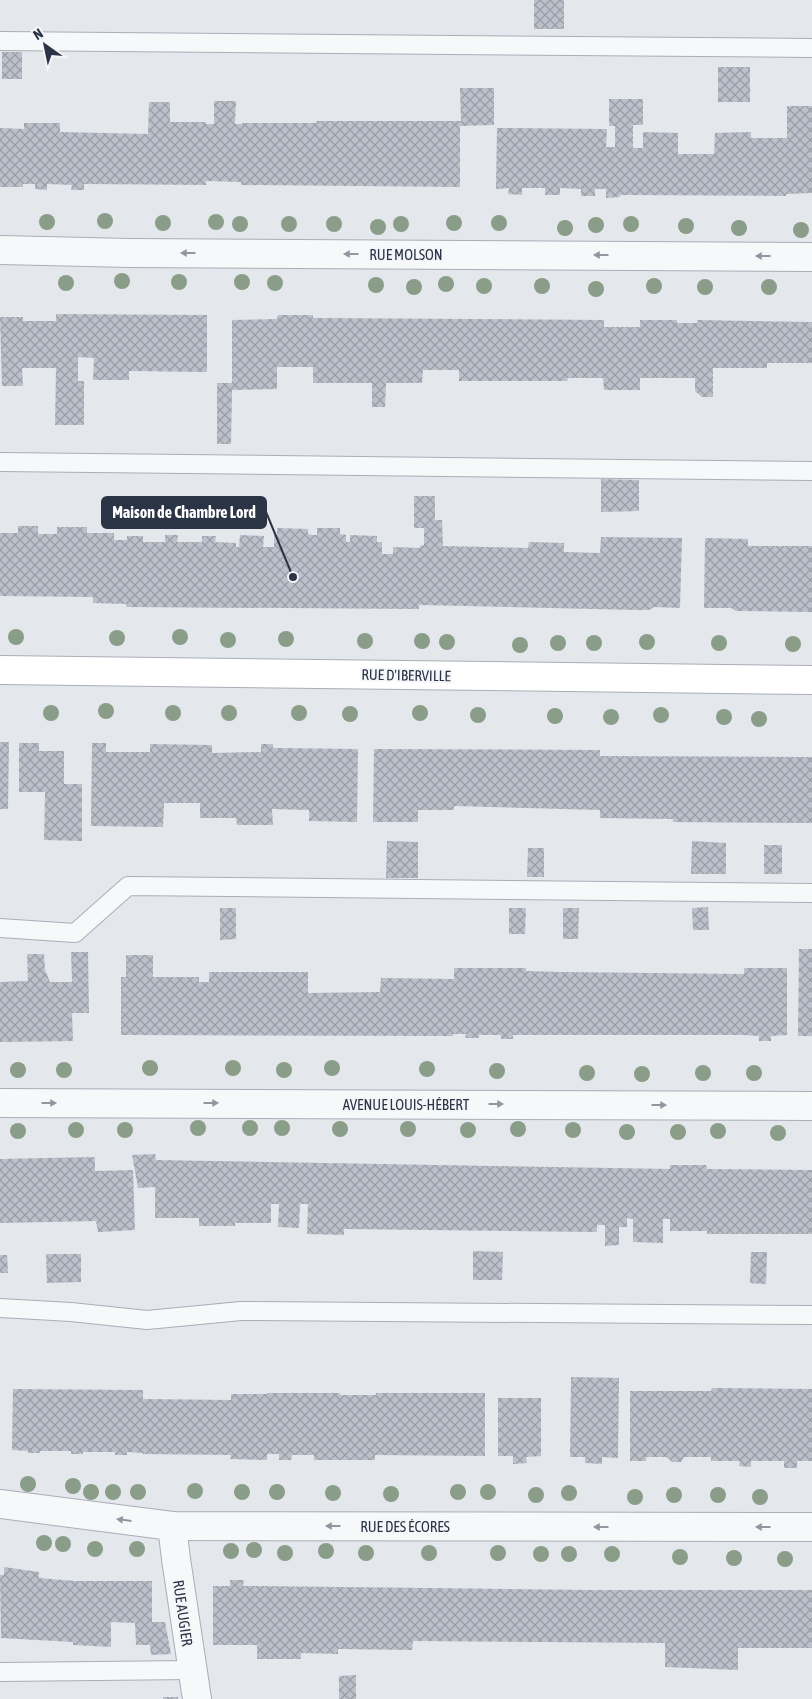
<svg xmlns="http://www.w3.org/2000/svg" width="812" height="1699" viewBox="0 0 812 1699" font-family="'Asap Condensed',sans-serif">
<defs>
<pattern id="building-cross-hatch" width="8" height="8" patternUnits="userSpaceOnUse" patternTransform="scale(1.25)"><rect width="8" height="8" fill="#bbc0ca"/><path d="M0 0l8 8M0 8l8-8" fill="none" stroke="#989da6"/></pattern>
</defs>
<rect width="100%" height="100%" fill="#e4e7ec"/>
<g fill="url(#building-cross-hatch)">
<rect x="534" y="0" width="30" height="29"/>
<rect x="2" y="52" width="20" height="27"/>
<rect x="718" y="67" width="32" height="35"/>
<polygon points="460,88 494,88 494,125 460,126 460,187 241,185 241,182 206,181 206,185 84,184 84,190 71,190 72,185 47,184 47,190 35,189 35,184 23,184 23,187 0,187 0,128 24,129 24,123 60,123 60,132 148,134 149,102 170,102 170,122 206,122 206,124 214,124 214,101 236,101 235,124 242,124 242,123 317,123 316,121 461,121"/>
<polygon points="609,99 643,99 643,125 633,125 633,148 643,148 643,132 678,133 678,154 714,154 715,133 751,132 751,138 787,138 787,106 812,106 812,193 786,194 786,196 620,195 620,197 606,198 606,189 595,189 595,196 581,196 581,189 560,188 560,195 545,195 545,188 522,188 522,195 508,194 509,188 496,189 497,128 607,129 606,147 615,147 615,126 609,126"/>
<polygon points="56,314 207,315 207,372 129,371 129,380 93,380 94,358 78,357 78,381 84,381 84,425 55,425 56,368 22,368 23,386 2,386 0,317 23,317 23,321 56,321"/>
<polygon points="278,315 313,315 313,318 604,320 604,327 640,327 640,320 677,320 677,323 698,323 697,320 812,322 812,363 767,363 767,368 713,368 713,397 702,397 695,391 695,378 640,378 640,390 604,390 603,378 567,378 568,381 459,381 459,370 423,370 422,383 386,383 385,407 372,407 372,383 313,383 313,367 277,367 277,389 232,390 231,444 217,444 217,383 232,383 232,320 277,319"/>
<polygon points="601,479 639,480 639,511 601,512"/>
<polygon points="414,496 435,496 435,520 442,520 443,546 528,548 529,542 564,543 564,552 600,553 601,537 682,538 680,608 654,607 649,610 637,610 419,605 419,609 127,607 126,604 93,603 93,597 0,596 0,533 18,533 18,526 38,526 38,534 57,534 57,527 87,527 87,533 114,533 114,540 127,540 127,536 143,536 143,542 165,542 165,535 178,535 177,542 202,542 202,536 216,536 215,542 236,543 236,547 239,547 240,535 264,536 263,547 274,547 274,535 277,535 277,528 308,529 308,534 313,535 317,535 317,528 340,528 340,534 346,535 346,542 350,542 350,535 377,536 377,542 382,542 382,554 393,554 393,547 420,548 420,546 424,545 424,528 414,528"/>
<polygon points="705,538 748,539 748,546 812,546 812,612 736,611 731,608 704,608"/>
<polygon points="0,742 9,742 8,809 0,809"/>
<polygon points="19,743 39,743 39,751 64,751 64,784 82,784 82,841 44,840 45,792 19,792"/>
<polygon points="92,743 106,743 106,752 150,752 150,744 212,745 212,753 261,752 261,744 273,744 273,748 358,749 357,822 309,821 309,810 272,809 273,825 237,825 236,818 200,818 200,803 164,803 163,827 91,826"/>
<polygon points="374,749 600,750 600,756 812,757 812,823 673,822 673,819 600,818 600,810 454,806 454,810 418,810 418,822 373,822"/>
<polygon points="387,841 418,842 418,878 386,878"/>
<polygon points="692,841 726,843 726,874 691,874"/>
<rect x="764" y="845" width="18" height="29"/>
<polygon points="528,848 544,848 544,877 527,877"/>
<polygon points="708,907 709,930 693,930 692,908"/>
<polygon points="220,908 236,908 236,939 220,940"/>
<polygon points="509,908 526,908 525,934 509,934"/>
<polygon points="563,908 579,908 578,939 563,939"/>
<polygon points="799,949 812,949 812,1036 798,1036"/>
<polygon points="71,952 88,952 89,1013 72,1013 73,1041 0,1042 0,982 28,981 27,954 44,954 45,970 50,982 72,982"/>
<polygon points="126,955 153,955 153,977 199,977 199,982 209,982 209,972 308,972 308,993 380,992 381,978 454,979 454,968 526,968 526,971 562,972 744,974 744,968 787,968 787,1035 771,1036 771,1041 759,1041 759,1036 744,1035 513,1035 513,1039 501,1039 501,1035 479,1035 479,1038 465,1038 466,1034 453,1034 453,1036 121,1035 121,977 126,977"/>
<polygon points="155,1154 156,1160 670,1169 670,1165 706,1165 707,1169 812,1170 812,1234 707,1234 707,1231 670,1231 670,1219 663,1219 663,1243 633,1242 633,1219 627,1218 627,1227 619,1227 619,1245 605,1246 605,1225 597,1225 597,1232 344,1229 344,1235 307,1234 308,1204 300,1204 299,1228 278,1227 279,1204 271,1204 271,1223 235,1223 235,1226 199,1226 199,1218 155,1218 155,1187 138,1188 132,1155"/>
<polygon points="95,1157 95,1171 133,1170 135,1230 98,1232 96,1221 0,1223 0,1159"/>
<polygon points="473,1251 503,1252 502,1280 473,1280"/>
<polygon points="751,1252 767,1252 766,1284 750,1283"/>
<polygon points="46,1254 81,1254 81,1282 47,1283"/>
<polygon points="0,1255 7,1255 8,1273 0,1273"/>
<polygon points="571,1377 619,1378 618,1458 602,1457 602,1464 585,1463 585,1457 570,1457"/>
<polygon points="712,1388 812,1389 812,1461 797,1461 797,1468 784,1468 784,1461 751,1461 751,1467 739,1466 740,1461 711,1461 711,1457 684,1457 681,1462 672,1462 667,1457 646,1457 646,1461 630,1461 630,1391 711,1391"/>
<polygon points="13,1389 143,1390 143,1399 231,1400 231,1394 267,1394 267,1393 340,1393 340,1395 376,1395 376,1393 485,1393 485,1456 375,1455 375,1460 314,1460 314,1455 292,1455 291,1460 279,1460 279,1454 267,1454 267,1460 230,1459 231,1455 143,1454 143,1453 127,1452 127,1455 115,1455 115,1452 83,1452 83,1454 71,1454 71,1451 40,1451 40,1453 28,1453 28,1451 12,1450"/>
<polygon points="498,1398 541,1398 541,1456 526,1457 527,1463 513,1464 513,1456 498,1456"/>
<polygon points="4,1567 39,1572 39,1578 75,1581 152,1581 152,1622 165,1622 171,1654 151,1655 150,1645 136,1645 135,1623 111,1622 111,1647 73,1645 73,1642 1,1638 0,1575 4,1575"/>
<polygon points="230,1580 244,1580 243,1586 258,1586 593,1590 812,1590 812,1648 738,1648 738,1670 665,1667 665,1643 413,1641 412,1650 338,1649 338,1654 301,1653 301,1659 257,1659 257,1645 213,1645 213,1586 230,1586"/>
<polygon points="356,1675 356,1699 339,1699 339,1676"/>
<rect x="163" y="1697" width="15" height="2"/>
</g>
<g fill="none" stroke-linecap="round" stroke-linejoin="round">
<defs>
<g id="service">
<polyline points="0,41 812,48"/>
<polyline points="0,462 812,471"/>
<polyline points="0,928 75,933 128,886 812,893"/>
<polyline points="0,1308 71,1312 147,1320 241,1311 812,1315"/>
<polyline points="0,1672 192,1670"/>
</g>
<g id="minor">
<polyline points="0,250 130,253 812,257"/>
<polyline points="0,1103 812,1106"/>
<polyline points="0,1504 172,1526 812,1527"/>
<polyline points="172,1526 176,1559 197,1699"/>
</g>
<polyline id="secondary" points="0,670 812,680"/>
</defs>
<use href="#service" stroke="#a9aeb7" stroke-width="20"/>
<use href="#minor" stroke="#a9aeb7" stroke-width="30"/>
<use href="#secondary" stroke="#a9aeb7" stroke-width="30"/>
<use href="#service" stroke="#f7f8fa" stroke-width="18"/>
<use href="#minor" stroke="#f7f8fa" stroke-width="28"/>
<use href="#secondary" stroke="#fff" stroke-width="28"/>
</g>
<g fill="#899d89">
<circle cx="105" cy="221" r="8"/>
<circle cx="47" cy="222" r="8"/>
<circle cx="216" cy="222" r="8"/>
<circle cx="163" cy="223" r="8"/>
<circle cx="454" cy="223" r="8"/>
<circle cx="499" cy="223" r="8"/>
<circle cx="240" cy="224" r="8"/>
<circle cx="289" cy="224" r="8"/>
<circle cx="334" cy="224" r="8"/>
<circle cx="401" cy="224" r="8"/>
<circle cx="631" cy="224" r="8"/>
<circle cx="596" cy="225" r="8"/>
<circle cx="686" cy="226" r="8"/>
<circle cx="378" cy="227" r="8"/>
<circle cx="565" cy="228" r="8"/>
<circle cx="739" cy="228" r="8"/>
<circle cx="801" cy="230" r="8"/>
<circle cx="122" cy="281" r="8"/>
<circle cx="179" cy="282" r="8"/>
<circle cx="242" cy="282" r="8"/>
<circle cx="66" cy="283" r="8"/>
<circle cx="275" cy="283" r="8"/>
<circle cx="446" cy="284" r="8"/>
<circle cx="376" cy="285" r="8"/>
<circle cx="484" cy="286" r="8"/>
<circle cx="542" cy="286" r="8"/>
<circle cx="654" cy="286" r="8"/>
<circle cx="414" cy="287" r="8"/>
<circle cx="705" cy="287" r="8"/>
<circle cx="769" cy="287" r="8"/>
<circle cx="596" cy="289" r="8"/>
<circle cx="16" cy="637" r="8"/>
<circle cx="180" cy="637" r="8"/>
<circle cx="117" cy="638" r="8"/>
<circle cx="286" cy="639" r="8"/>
<circle cx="228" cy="640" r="8"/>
<circle cx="365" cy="641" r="8"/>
<circle cx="422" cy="641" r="8"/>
<circle cx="447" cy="642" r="8"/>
<circle cx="647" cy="642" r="8"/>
<circle cx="558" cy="643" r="8"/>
<circle cx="594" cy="643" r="8"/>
<circle cx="719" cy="643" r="8"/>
<circle cx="793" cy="644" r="8"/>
<circle cx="520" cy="645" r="8"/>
<circle cx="106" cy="711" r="8"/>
<circle cx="51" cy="713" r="8"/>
<circle cx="173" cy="713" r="8"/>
<circle cx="229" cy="713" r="8"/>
<circle cx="299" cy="713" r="8"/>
<circle cx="420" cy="713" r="8"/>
<circle cx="350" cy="714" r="8"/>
<circle cx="478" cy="715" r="8"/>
<circle cx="661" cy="715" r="8"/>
<circle cx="555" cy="716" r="8"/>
<circle cx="611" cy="717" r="8"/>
<circle cx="724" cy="717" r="8"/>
<circle cx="759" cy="719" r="8"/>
<circle cx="150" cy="1068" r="8"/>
<circle cx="233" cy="1068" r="8"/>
<circle cx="332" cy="1068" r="8"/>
<circle cx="427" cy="1069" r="8"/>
<circle cx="18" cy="1070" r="8"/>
<circle cx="64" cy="1070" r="8"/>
<circle cx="284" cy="1070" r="8"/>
<circle cx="497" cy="1071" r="8"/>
<circle cx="587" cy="1073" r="8"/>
<circle cx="703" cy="1073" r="8"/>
<circle cx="754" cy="1073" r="8"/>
<circle cx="642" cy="1074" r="8"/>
<circle cx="198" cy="1128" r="8"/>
<circle cx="250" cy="1128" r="8"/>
<circle cx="282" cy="1128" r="8"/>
<circle cx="340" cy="1129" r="8"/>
<circle cx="408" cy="1129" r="8"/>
<circle cx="518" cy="1129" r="8"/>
<circle cx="76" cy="1130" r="8"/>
<circle cx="125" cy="1130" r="8"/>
<circle cx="468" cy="1130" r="8"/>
<circle cx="573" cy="1130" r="8"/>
<circle cx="18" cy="1131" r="8"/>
<circle cx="718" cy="1131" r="8"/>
<circle cx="627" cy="1132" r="8"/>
<circle cx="678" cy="1132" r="8"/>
<circle cx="778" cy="1133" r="8"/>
<circle cx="28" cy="1484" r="8"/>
<circle cx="73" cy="1486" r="8"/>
<circle cx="195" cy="1491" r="8"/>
<circle cx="91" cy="1492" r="8"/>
<circle cx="113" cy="1492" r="8"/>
<circle cx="138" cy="1492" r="8"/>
<circle cx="242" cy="1492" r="8"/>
<circle cx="277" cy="1492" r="8"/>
<circle cx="458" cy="1492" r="8"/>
<circle cx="488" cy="1492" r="8"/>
<circle cx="333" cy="1493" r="8"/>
<circle cx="569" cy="1493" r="8"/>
<circle cx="391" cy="1494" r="8"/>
<circle cx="536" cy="1495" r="8"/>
<circle cx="674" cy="1495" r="8"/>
<circle cx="718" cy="1495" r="8"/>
<circle cx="635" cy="1497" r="8"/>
<circle cx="760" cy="1497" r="8"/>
<circle cx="44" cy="1543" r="8"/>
<circle cx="63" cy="1544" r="8"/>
<circle cx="95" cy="1549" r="8"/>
<circle cx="137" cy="1549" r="8"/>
<circle cx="254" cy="1550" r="8"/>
<circle cx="231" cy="1551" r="8"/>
<circle cx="326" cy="1551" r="8"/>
<circle cx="285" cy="1553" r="8"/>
<circle cx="366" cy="1553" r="8"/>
<circle cx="429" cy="1553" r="8"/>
<circle cx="498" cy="1553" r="8"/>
<circle cx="541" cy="1554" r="8"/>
<circle cx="569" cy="1554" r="8"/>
<circle cx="612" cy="1554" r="8"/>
<circle cx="680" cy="1557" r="8"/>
<circle cx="734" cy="1558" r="8"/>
<circle cx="785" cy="1559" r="8"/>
</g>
<defs><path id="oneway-solid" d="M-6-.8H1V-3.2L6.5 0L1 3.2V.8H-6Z" transform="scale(1.25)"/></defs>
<g fill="#9196a0">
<use href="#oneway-solid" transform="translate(188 253) rotate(-180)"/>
<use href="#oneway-solid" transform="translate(351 254) rotate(-180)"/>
<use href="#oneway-solid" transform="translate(601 255) rotate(-180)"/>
<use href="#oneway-solid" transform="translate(763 256) rotate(-180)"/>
<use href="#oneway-solid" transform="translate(49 1103)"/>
<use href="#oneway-solid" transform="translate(211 1103)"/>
<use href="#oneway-solid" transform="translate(496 1104)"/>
<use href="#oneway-solid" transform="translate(659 1105)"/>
<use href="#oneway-solid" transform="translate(124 1520) rotate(-173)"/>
<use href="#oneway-solid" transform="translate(333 1526) rotate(-180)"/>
<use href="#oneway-solid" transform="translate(601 1527) rotate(-180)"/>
<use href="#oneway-solid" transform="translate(763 1527) rotate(-180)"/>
</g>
<g text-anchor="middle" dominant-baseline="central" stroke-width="4" stroke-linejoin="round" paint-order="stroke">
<g font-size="15" fill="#2b3445" stroke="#f4f6f9">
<text x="406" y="254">RUE MOLSON</text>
<text transform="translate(406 675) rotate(1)">RUE D'IBERVILLE</text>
<text x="406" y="1104">AVENUE LOUIS-HÉBERT</text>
<text x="405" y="1526">RUE DES ÉCORES</text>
<text transform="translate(183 1613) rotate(82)">RUE AUGIER</text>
</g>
</g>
<path fill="none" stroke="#2b3445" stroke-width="2" d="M293 577L266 512"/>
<circle fill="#2b3445" stroke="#f4f6f9" stroke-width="2" cx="293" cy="577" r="5"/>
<rect fill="#2b3445" stroke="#2b3445" stroke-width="2" x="102" y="497" width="164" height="31" rx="5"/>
<g font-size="16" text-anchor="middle" font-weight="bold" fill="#fff">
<text x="184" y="518">Maison de Chambre Lord</text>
</g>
<g transform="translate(45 45) rotate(327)" stroke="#f4f6f9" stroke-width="4" paint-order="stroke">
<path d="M0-4L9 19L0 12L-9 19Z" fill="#2b3445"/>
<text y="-8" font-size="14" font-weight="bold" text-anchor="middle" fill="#2b3445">N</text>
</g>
</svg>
